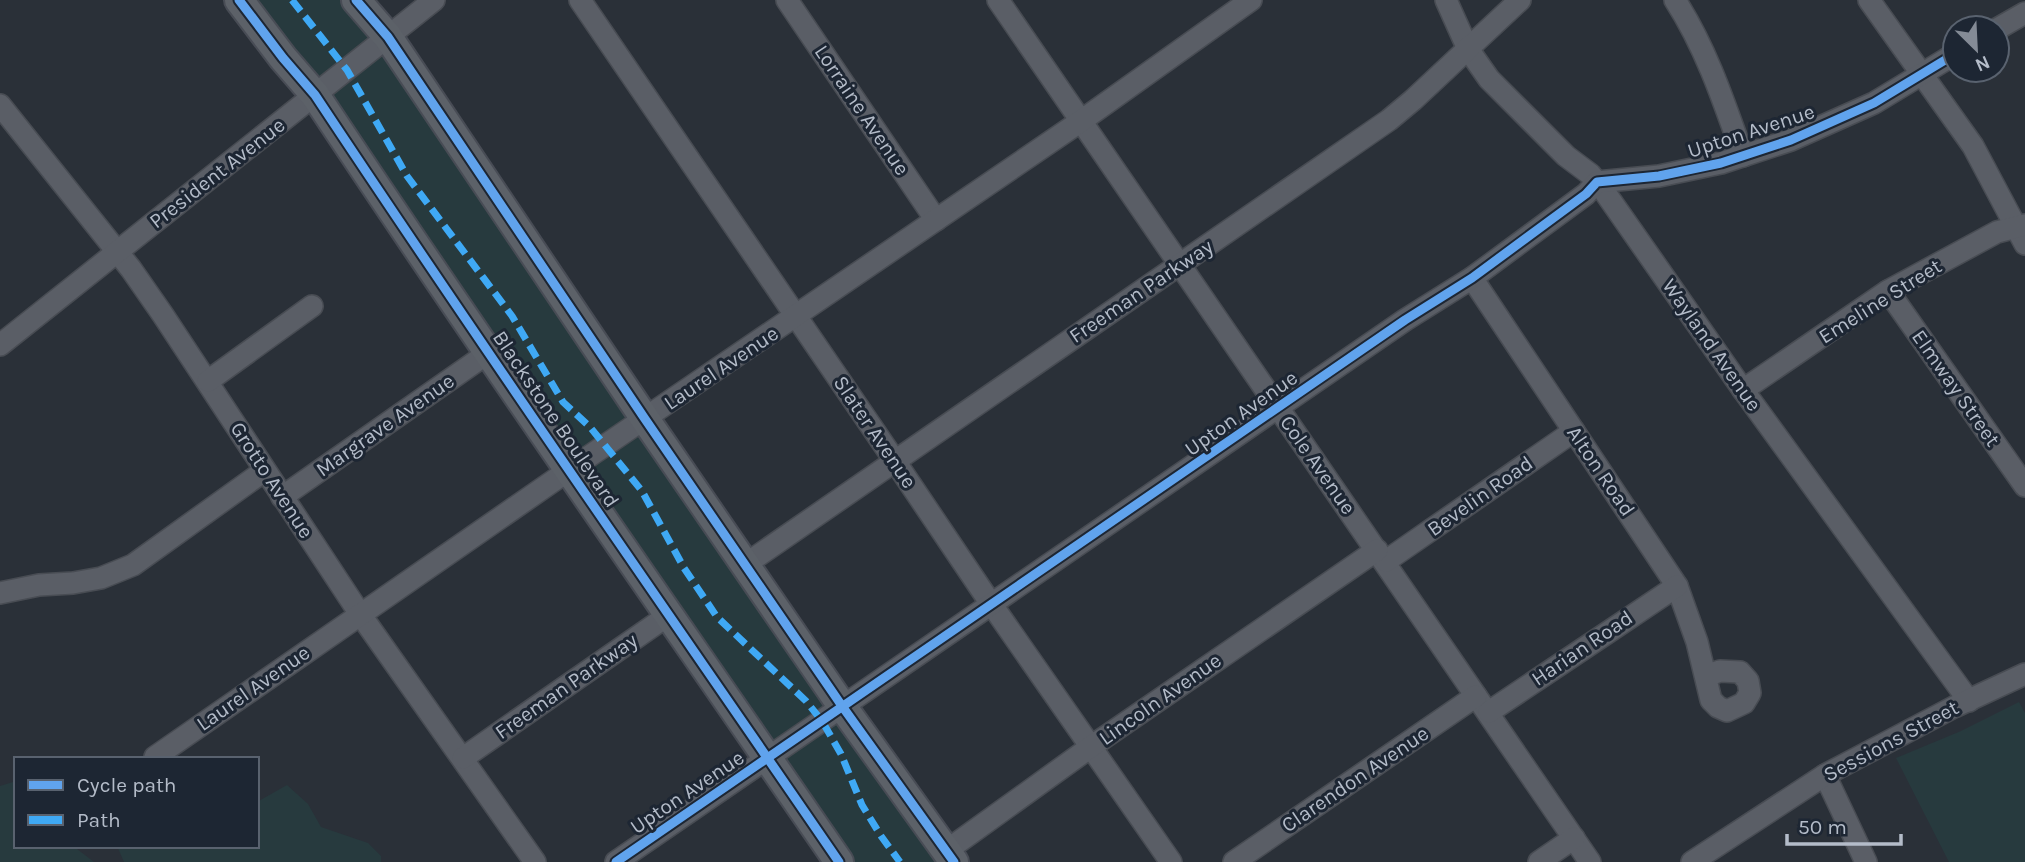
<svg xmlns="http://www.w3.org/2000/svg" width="2025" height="862" viewBox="0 0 2025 862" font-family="Karla,sans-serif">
<rect width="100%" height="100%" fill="#2a3038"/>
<g fill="#273a3e">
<polygon points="252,0 343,0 369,33 940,862 854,862 791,768 674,611 566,441 335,105"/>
<polygon points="2019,702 2025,713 2025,862 1949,862 1896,758 1961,731"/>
<polygon points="16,781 16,846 73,846 94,862 0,862 0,786"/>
<polygon points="287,785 308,804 321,827 368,843 381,856 381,862 124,862 117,846 257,846 257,802"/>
</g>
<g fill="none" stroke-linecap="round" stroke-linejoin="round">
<defs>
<g id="minor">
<polyline points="580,0 886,448 983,592 1171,862"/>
<polyline points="787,0 936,220"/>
<polyline points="998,0 1590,862"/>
<polyline points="1446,0 1468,49 1489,79 1566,156 1590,174 1604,191 1743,390 1969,701"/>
<path d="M1675,0C1706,48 1724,102 1743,156"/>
<polyline points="1869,0 1973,146 2025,244"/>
<polyline points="1997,29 2025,13"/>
<polyline points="0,105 131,269 163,315 360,614 535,862"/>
<polyline points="1472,278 1677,586 1697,642 1711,700 1718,707 1727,711 1744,703 1750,693 1748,681 1740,672 1720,671 1706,676"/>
<polyline points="1888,291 2025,486"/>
<polyline points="0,345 434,0"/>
<polyline points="208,381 312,306"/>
<polyline points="1743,390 1888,291 1997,232 2025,225"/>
<polyline points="282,497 488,353"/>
<polyline points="1386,561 1574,431"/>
<polyline points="746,564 1389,120 1413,100 1520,0"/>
<polyline points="0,593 39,585 73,583 101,578 133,565 264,471"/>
<polyline points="1489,712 1677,586"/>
<polyline points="155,757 569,470 1081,121 1251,0"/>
<polyline points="463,758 670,614"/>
<polyline points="1825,775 1866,862"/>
<polyline points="946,851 1092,746 1377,550"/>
<polyline points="616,862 1405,320 1472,278 1586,194 1597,182 1659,176 1721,163 1791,140 1874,103 1955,54"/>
<polyline points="1234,862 1476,696"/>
<polyline points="1539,862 1574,838"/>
<polyline points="1692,862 1825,775 1954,707 2025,674"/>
</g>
<g id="major">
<path d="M239,0L283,58L315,95C486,353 664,607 839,862"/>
<polyline points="356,0 388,37 645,419 842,706 954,862"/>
</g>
</defs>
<use href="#minor" stroke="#484c53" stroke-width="24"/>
<use href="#major" stroke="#484c55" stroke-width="32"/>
<use href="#minor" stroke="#5a5e66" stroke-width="21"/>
<use href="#major" stroke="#5c6168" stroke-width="28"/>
<polyline stroke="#3fa9f5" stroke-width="7" stroke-dasharray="14 7" stroke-linecap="butt" points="292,0 347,70 407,176 512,316 563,402 590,427 642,491 684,568 717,617 806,701 822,721 841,754 862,805 881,836 900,862"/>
<defs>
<g id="cycleway">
<path d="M239,0L283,58L315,95C486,353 664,607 839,862"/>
<polyline points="356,0 388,37 645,419 842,706 954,862"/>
<polyline points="616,862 1405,320 1472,278 1586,194 1597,182 1659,176 1721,163 1791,140 1874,103 1955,54"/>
</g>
</defs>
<use href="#cycleway" stroke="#1d2633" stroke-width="13"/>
<use href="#cycleway" stroke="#60a3ed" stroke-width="9"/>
</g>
<g text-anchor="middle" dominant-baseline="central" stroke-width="6" stroke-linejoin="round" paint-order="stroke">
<g font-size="21" fill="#b4bcc9" stroke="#1d2633">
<text transform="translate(862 110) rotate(56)">Lorraine Avenue</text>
<text transform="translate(1751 131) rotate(-18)">Upton Avenue</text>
<text transform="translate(217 173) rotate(-38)">President Avenue</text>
<text transform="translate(1141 291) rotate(-34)">Freeman Parkway</text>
<text transform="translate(1880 301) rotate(-32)">Emeline Street</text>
<text transform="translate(1712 345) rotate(55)">Wayland Avenue</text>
<text transform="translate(721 368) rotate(-34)">Laurel Avenue</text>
<text transform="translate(1956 388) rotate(55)">Elmway Street</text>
<text transform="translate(1241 413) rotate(-35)">Upton Avenue</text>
<text transform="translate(556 419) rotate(56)">Blackstone Boulevard</text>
<text transform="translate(385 425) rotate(-35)">Margrave Avenue</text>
<text transform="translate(875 432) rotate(56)">Slater Avenue</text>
<text transform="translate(1318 465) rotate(55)">Cole Avenue</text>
<text transform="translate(1601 471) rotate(56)">Alton Road</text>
<text transform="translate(272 480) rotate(57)">Grotto Avenue</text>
<text transform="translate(1480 496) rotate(-35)">Bevelin Road</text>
<text transform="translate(1582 648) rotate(-34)">Harian Road</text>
<text transform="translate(566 686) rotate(-35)">Freeman Parkway</text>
<text transform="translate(253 688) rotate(-35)">Laurel Avenue</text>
<text transform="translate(1160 699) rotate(-35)">Lincoln Avenue</text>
<text transform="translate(1891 741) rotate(-28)">Sessions Street</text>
<text transform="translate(1355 779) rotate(-34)">Clarendon Avenue</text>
<text transform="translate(687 792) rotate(-34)">Upton Avenue</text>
</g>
</g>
<rect x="14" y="757" width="245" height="91" fill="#1d2633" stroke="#59626f" stroke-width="2"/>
<rect x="28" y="780" width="35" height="10" fill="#60a3ed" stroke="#59626f" stroke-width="2"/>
<text x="77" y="792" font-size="21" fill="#b4bcc9">Cycle path</text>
<rect x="28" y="815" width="35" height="10" fill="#3fa9f5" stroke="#59626f" stroke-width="2"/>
<text x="77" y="827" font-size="21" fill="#b4bcc9">Path</text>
<g transform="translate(1976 49) rotate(156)"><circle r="33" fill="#1d2633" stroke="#59626f" stroke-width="2"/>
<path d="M0-5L12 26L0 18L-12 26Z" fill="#848b96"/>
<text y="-10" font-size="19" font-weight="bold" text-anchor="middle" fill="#b4bcc9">N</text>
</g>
<path d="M1787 834v10h114v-10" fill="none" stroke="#b4bcc9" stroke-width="3.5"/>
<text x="1798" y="834" font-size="21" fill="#b4bcc9" stroke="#1d2633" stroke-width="5" paint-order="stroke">50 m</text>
</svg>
